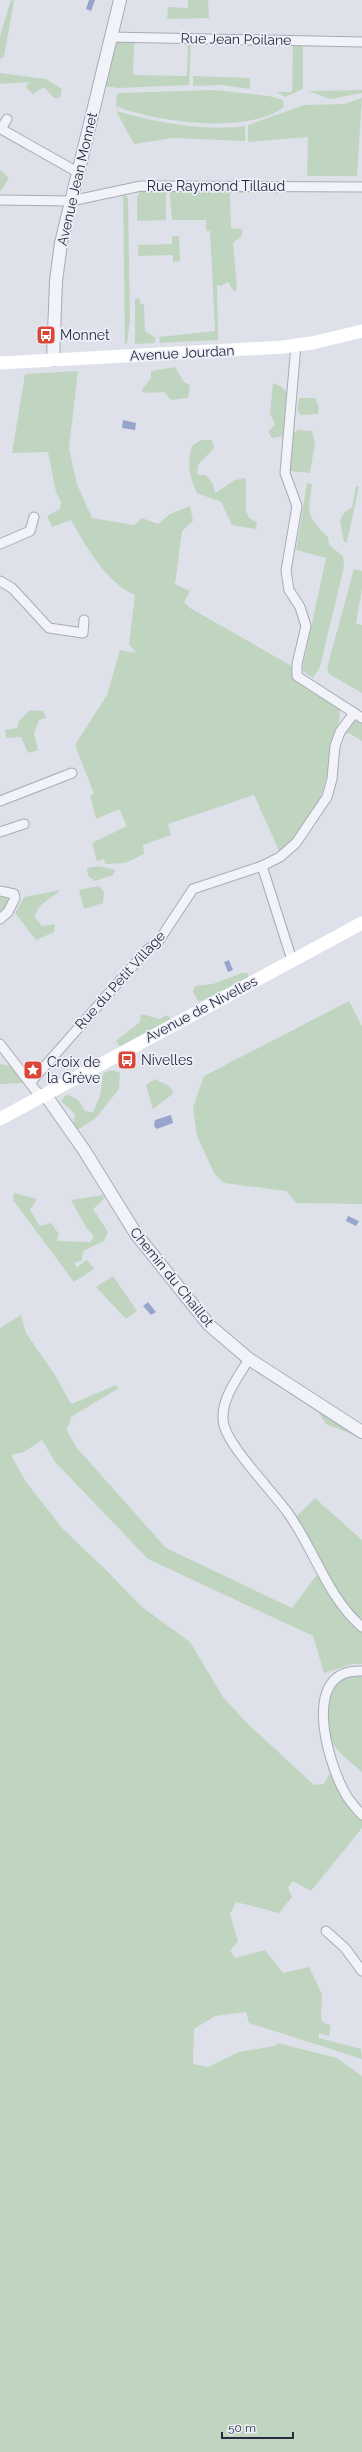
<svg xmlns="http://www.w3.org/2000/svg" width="362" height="2452" viewBox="0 0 362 2452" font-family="Raleway,sans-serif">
<rect width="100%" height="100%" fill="#dfe1ea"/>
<g fill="#c0d5bf">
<polygon points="11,0 14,1 4,57 0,59 0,36"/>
<polygon points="188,0 208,0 209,18 167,19 168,7 188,8"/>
<polygon points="117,42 134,42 133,75 187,76 188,42 191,42 189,85 118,88 104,86"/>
<polygon points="293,44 303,44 303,89 285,97 276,92 292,92"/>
<polygon points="0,73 46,79 62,89 60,98 54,98 44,87 33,94 26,87 29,82 0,84"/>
<polygon points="193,76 250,78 250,89 222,85 193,86"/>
<path d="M214,90L269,96L283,100L284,107C248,135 155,122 116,106L117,93Z"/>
<polygon points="362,90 362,93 330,99 308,91"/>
<polygon points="362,98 357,176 307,176 308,137 248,142 248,125 304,105 344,104"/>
<path d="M116,111C160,123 200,131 245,126V141L173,138L134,144Z"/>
<polygon points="0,170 9,178 0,192"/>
<polygon points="211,188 212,193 218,193 218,188 278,188 278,193 230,193 231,228 242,229 242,236 233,243 237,289 234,292 228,282 221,286 217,285 218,340 160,343 159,337 215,331 210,231 206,231 206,220 172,220 169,189"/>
<polygon points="141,189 166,190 166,220 137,221 137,197"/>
<polygon points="123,193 128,198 130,320 127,343 125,344"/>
<polygon points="172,236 179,236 180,261 173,262 173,255 138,256 138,245 172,244"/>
<polygon points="140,298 140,304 144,304 145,331 156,338 154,343 135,344 135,299"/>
<polygon points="175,367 184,382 190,385 188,398 171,400 164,392 147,393 141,391 151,378 151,371"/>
<path d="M78,371L69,449L77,484L92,518L134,525L142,518L158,524L170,514L190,506L193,521L182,531L175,584L190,591L184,602L190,608L290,665L340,709C340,722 336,735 333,748C323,799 317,816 280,853L254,795L168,824L171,835L143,845L144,854L125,863L105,864L104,859L97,861L92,843L127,826L119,809L96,819L90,795L94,794L75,745L107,695L120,650L136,653L129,644L135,595C107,584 85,545 71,520L52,527L47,516L60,509L61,502L56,492L48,452L12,453L25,374Z"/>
<polygon points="273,383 280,386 289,394 286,436 272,438 268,432 275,424 270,414"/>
<polygon points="299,398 315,398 319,407 318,414 301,415 297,411"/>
<polygon points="299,430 312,431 315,442 310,473 290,471 292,433"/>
<path d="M201,440H212L214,448L198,465L197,475H206L213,484L215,493L235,480L246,478V511L249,518L257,522L256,529L232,525L221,502L197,493C189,476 187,464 192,446Z"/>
<path d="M307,483L312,484C308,515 306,515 328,537L329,545L343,556L344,567L320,667L313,678L302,670L326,558L296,550Z"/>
<polygon points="356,486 359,487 347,542 344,542 340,521 344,513 352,507"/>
<polygon points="354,569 362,571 362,589 356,624 362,625 362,693 329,674 327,668"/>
<polygon points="30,710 43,711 46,718 39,720 34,733 38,750 28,753 21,737 6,738 5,730 17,728 19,721"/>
<polygon points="358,719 362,721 362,741 349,733 344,735 352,720"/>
<polygon points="99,866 115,870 113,875 95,881 88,876 87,868"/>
<polygon points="99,886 104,892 103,903 84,909 79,890"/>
<polygon points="61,890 41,905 34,916 42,926 55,924 54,932 36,940 15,913 24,897"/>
<polygon points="0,894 11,898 0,919"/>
<polygon points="242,973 248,973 248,978 199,1002 193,992 195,986 213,984"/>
<polygon points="349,1001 362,1026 362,1204 296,1203 286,1191 224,1183 214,1173 197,1136 193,1107 204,1076"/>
<polygon points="141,1014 160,1019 167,1015 172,1020 120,1047 116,1041 140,1022"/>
<polygon points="0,1064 12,1066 23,1083 0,1084"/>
<polygon points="109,1070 120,1072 119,1089 95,1119 77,1130 73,1126 75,1114 61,1101 67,1094 78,1100 85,1111 93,1112 100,1096 103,1074"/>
<polygon points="155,1079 169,1086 174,1093 153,1109 146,1085"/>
<polygon points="14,1193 37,1199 30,1210 40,1226 51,1223 59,1234 57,1241 90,1242 94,1236 87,1229 71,1200 103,1195 104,1199 93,1209 108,1232 104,1241 83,1251 82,1260 74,1263 77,1267 87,1260 94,1269 74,1282 13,1200"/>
<polygon points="113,1276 137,1311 126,1319 96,1287"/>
<polygon points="21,1315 26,1333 55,1375 71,1404 116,1385 119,1388 71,1417 70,1423 66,1429 77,1448 166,1548 292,1608 319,1572 295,1518 315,1498 362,1540 362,1664 353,1664 324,1673 313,1636 148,1559 55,1462 42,1440 24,1452 11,1455 26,1482 63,1529 105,1569 142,1607 190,1642 223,1697 247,1723 314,1785 324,1784 329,1774 339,1781 362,1815 362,1828 311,1891 293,1881 288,1887 292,1897 279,1913 236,1902 230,1914 238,1941 230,1951 235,1958 265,1950 283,1973 309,1967 322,1994 321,2019 324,2023 331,2025 329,2036 319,2033 319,2038 361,2049 362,2059 249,2023 246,2012 215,2016 194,2029 193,2064 208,2067 239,2052 274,2046 278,2043 337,2058 362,2076 362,2452 0,2452 0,1328"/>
<polygon points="317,1410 359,1437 326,1424"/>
<path d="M362,1674V1772C353,1764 340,1755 333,1744C324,1729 324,1684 344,1677C349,1675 356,1675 362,1674Z"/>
</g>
<g fill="#97a4ce">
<polygon points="89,0 95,0 91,11 86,9"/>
<polygon points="123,420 136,423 135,430 122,428"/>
<polygon points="229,960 233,970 228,972 224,962"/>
<polygon points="171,1115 173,1123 157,1129 154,1126 155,1120"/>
<polygon points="348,1216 359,1221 356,1226 346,1221"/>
<polygon points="148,1302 156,1312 151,1315 143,1306"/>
</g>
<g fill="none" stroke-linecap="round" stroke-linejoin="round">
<defs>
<g id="minor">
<polyline points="111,37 362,42"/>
<polyline points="7,119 1,129 79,173"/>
<polyline points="0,200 71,201 141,186 362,187"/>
<polyline points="296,345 285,473 297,506 286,571 289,590 300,607 306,626 297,664 297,676 362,718"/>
<polyline points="0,544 30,531 34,517"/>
<polyline points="0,581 12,588 49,628 83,633 84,620"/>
<polyline points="0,801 72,773"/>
<polyline points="0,832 24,824"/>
<polyline points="262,866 292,960"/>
<polyline points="0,891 14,894 15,898 8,912 0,919"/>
<polyline points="0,1044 36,1091 43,1096"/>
<polyline points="30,1083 146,951 158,942 193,889 262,866 280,857 296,843 327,797 332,779 335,746 340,732 354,713"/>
<path d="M249,1359C238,1377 218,1403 224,1425C229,1447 273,1492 288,1513C314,1549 328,1598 362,1627"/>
<path d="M362,1671C300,1668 327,1761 345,1793C349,1801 356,1808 362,1815"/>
<polyline points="326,1931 345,1948 362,1971"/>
</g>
<g id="tertiary">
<polyline points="53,360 56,281 61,243 120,0"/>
<polyline points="43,1096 49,1100 84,1150 136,1234 209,1325 249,1359 362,1432"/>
</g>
</defs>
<use href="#minor" stroke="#a8aab8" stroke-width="11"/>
<use href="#tertiary" stroke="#a8aab8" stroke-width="14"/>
<use href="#minor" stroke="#f2f3f8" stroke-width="9"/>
<use href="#tertiary" stroke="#f2f3f8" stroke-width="12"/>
<g stroke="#fff" stroke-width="13">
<polyline points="0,363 283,347 312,343 362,331"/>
<polyline points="0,1119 362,923"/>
</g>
</g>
<defs>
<symbol id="bus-square" viewBox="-11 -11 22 22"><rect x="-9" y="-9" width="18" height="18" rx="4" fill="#dc4637" stroke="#eff0f7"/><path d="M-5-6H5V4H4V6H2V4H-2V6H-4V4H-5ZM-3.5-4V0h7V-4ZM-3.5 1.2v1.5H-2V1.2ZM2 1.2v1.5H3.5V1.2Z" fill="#fff"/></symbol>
<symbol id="sight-square" viewBox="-11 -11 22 22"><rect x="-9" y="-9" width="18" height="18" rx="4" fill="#dc4637" stroke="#eff0f7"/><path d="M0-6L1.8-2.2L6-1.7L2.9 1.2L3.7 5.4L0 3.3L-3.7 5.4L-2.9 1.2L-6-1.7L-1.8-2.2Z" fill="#fff"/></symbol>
</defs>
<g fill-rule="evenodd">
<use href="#bus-square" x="35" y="324" width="22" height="22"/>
<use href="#bus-square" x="116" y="1049" width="22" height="22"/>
<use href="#sight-square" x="22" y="1059" width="22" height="22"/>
</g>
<g text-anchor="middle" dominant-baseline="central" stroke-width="3.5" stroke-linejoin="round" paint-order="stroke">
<g font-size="14" fill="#262a43" stroke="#eff0f7">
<text transform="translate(236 39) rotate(1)">Rue Jean Poilane</text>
<text transform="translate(77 179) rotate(-77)">Avenue Jean Monnet</text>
<text x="216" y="186">Rue Raymond Tillaud</text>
<text transform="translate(182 353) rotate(-3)">Avenue Jourdan</text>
<text transform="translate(120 980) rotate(-48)">Rue du Petit Village</text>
<text transform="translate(201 1009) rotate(-28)">Avenue de Nivelles</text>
<text transform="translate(172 1277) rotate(51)">Chemin du Chaillot</text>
</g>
<g font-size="14" fill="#262a43" stroke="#eff0f7" text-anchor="start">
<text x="60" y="335">Monnet</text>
<text x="141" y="1060">Nivelles</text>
<text x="47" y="1062">Croix de<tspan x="47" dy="16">la Grève</tspan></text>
</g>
</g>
<path d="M222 2432v6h71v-6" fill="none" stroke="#262a43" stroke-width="2"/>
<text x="228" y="2432" font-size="12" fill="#262a43" stroke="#eff0f7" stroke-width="3" paint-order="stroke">50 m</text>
</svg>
